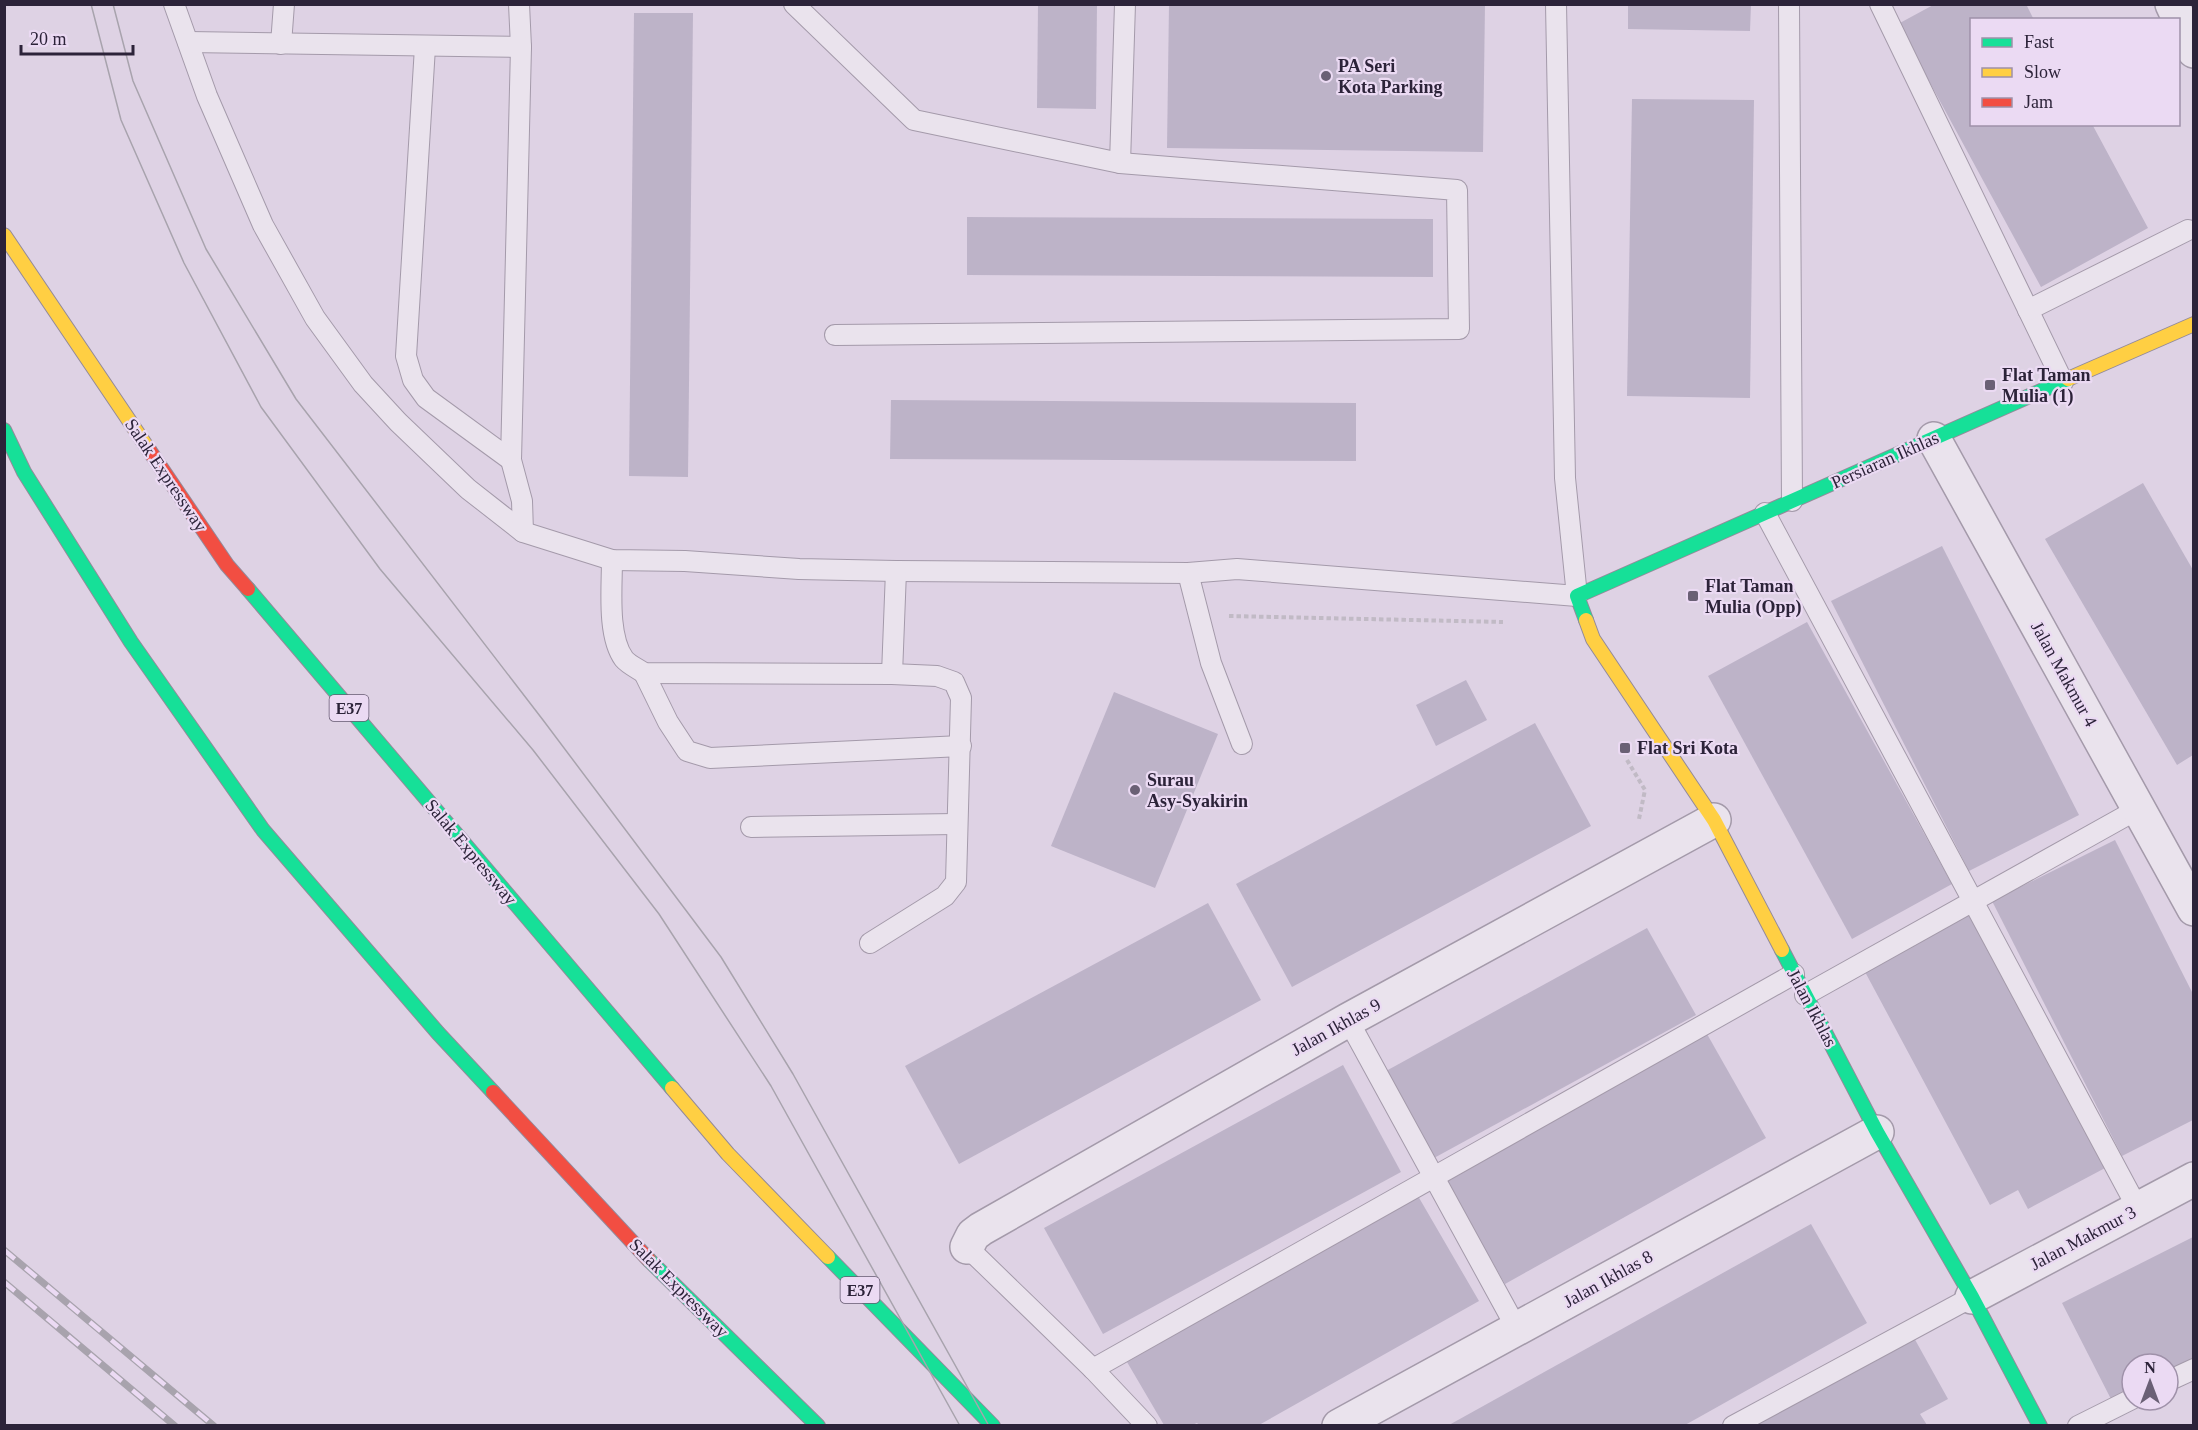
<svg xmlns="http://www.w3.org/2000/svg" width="2198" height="1430" viewBox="0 0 2198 1430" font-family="Georgia,serif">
<rect width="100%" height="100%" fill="#ded2e4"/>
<g fill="#bdb3c8">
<polygon points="1038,4 1097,4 1096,109 1037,108"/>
<polygon points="1169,4 1485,4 1483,152 1167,148"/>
<polygon points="1628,4 1751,4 1750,31 1628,29"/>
<polygon points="1935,4 2026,4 2034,20 1971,20 1971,124 2092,124 2148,228 2041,287 1898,24"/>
<polygon points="634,13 693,13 688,477 629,476"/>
<polygon points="1632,99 1754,100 1750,398 1627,396"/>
<polygon points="967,217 1433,219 1433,277 967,275"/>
<polygon points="891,400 1356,403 1356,461 890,459"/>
<polygon points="2143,483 2193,570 2193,755 2177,765 2045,539"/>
<polygon points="1942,546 2079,815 1969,871 1831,601"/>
<polygon points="1807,622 1952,884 1852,939 1708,676"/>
<polygon points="1466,680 1487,720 1436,746 1416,705"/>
<polygon points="1114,692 1218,734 1155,888 1051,846"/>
<polygon points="1535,723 1591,826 1292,987 1236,884"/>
<polygon points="2115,840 2193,994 2193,1120 2122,1156 1992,901"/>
<polygon points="1208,903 1261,1000 959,1164 905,1066"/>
<polygon points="1971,913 2107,1167 2028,1209 2018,1190 1990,1205 1864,970"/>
<polygon points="1647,928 1696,1015 1434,1158 1386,1071"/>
<polygon points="1707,1034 1766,1138 1505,1284 1446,1182"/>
<polygon points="1343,1065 1401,1172 1103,1334 1044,1228"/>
<polygon points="1418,1196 1479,1301 1259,1425 1199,1425 1197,1423 1192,1425 1164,1425 1127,1362"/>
<polygon points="1811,1224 1867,1323 1703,1415 1685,1425 1449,1425"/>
<polygon points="2193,1237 2193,1362 2168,1375 2168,1364 2132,1364 2132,1393 2113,1403 2062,1303"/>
<polygon points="1913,1336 1948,1399 1920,1414 1927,1425 1750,1425"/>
</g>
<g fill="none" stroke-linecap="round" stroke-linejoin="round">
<defs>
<g id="lane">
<polyline points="174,4 207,96 263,225 315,318 363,384 398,422 468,489 523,532 612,560 685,561 799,569 896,571 1188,573 1237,569 1577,596 1565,478 1556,4"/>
<polyline points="519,4 521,47 511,460 522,501 523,532"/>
<polyline points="794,4 914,120 1120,163 1457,190 1459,329 835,335"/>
<polyline points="1789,4 1792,501"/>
<polyline points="1880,4 2063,382"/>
<polyline points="188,42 521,47"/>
<polyline points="281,44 284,4"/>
<polyline points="425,47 406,356 413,380 426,398 511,460"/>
<polyline points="1120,163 1125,4"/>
<polyline points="2028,310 2188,230"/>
<polyline points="1765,513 2138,1209"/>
<path d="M612,560C612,587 607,636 624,659C628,664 638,669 644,673L892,674"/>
<polyline points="1188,573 1211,663 1242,744"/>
<polyline points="644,673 668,722 687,751 710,758 961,746"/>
<polyline points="751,827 956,824"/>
<polyline points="870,943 945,896 956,882 961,698 954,682 937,676 892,674 896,571"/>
<polyline points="1805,995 2138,809"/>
<polyline points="1348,1020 1517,1329"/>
<polyline points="967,1247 1093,1369 1147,1426"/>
<polyline points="1093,1369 1794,974"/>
<polyline points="2168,1381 2194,1369"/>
<polyline points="1733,1426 1972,1297"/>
<polyline points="2078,1426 2132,1399"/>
</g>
<g id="street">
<polyline points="2172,4 2194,51"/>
<polyline points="1934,439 2194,909"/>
<polyline points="967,1247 973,1235 981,1229 1348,1020 1714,820"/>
<polyline points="1972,1297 2194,1179"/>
<polyline points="1339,1426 1877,1132"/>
</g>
<g id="fast">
<polyline points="4,430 24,472 131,642 263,830 438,1033 493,1092"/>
<polyline points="248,589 672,1088"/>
<polyline points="1586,620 1577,596 2068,379"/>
<polyline points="1782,950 1877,1132 1972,1297 2040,1426"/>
<polyline points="828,1257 993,1426"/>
<polyline points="649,1260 818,1426"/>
</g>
<g id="slow">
<polyline points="4,235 149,450"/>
<polyline points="2068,379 2194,324"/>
<polyline points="1586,620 1593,639 1714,820 1782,950"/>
<polyline points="672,1088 728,1154 828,1257"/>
</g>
<g id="jam">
<polyline points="149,450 227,565 248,589"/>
<polyline points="493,1092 649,1260"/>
</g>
</defs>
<use href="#lane" stroke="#a49aaa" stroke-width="22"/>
<use href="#street" stroke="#a49aaa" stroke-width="36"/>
<use href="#fast" stroke="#938a9a" stroke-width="16"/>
<use href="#slow" stroke="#938a9a" stroke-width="16"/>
<use href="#jam" stroke="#938a9a" stroke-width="16"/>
<g stroke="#c1bac5" stroke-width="4" stroke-dasharray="4.5 3" stroke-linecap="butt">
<polyline points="1229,616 1503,622"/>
<polyline points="1627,760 1645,790 1639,819"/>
</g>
<use href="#lane" stroke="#eae3ed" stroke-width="20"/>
<use href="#street" stroke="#eae3ed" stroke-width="33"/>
<use href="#fast" stroke="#16e098" stroke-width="14"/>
<use href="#slow" stroke="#ffcf43" stroke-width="14"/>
<use href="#jam" stroke="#f24e42" stroke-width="14"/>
<g stroke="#a8a3ad" stroke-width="1.5">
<polyline points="91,4 121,120 184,263 261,407 380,569 533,750 659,914 771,1086 960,1426"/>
<polyline points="113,4 133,81 206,249 296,399 543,720 721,957 793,1074 989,1426"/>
</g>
<defs>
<g id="rail">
<polyline points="4,1250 214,1426"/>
<polyline points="4,1282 175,1426"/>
</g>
</defs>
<use href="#rail" stroke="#a8a3ad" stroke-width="7"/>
<use href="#rail" stroke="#ebdaf3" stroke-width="4.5" stroke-dasharray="14" stroke-linecap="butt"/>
</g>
<g fill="#6a6075" stroke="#ebdaf3" stroke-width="2">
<circle cx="1326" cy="76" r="6"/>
<rect x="1984" y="379" width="12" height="12" rx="3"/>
<rect x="1687" y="590" width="12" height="12" rx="3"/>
<rect x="1619" y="742" width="12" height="12" rx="3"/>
<circle cx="1135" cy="790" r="6"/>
</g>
<g text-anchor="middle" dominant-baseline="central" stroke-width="4.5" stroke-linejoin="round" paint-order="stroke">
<g fill="#ebdaf3" stroke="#655a71" stroke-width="1.5">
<rect x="329.5" y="695" width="39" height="26" rx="4.5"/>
<rect x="840.5" y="1277" width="39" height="26" rx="4.5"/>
</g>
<g font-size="16" font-weight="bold" fill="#2c2339">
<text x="349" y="708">E37</text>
<text x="860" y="1290">E37</text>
</g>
<g font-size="18" font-weight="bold" fill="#2c2339" stroke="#ebdaf3" text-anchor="start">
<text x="1338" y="66">PA Seri<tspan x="1338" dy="21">Kota Parking</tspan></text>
<text x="2002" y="375">Flat Taman<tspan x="2002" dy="21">Mulia (1)</tspan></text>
<text x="1705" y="586">Flat Taman<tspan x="1705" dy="21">Mulia (Opp)</tspan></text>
<text x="1637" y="748">Flat Sri Kota</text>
<text x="1147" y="780">Surau<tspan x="1147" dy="21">Asy-Syakirin</tspan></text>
</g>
<g font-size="18" fill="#2c2339" stroke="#ebdaf3">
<text transform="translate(1885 460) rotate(-24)">Persiaran Ikhlas</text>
<text transform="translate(166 475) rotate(56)">Salak Expressway</text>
<text transform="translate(2064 674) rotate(61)">Jalan Makmur 4</text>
<text transform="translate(471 852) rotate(50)">Salak Expressway</text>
<text transform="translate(1812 1008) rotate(62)">Jalan Ikhlas</text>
<text transform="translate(1336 1027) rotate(-29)">Jalan Ikhlas 9</text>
<text transform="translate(2083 1238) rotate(-28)">Jalan Makmur 3</text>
<text transform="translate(1608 1279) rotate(-29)">Jalan Ikhlas 8</text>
<text transform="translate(679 1288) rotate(45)">Salak Expressway</text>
</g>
</g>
<rect width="2198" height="1430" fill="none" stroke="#2c2339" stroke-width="12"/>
<rect x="1970" y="18" width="210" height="108" fill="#ebdaf3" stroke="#9f91a9" stroke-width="1.5"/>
<rect x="1982" y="38" width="30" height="9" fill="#16e098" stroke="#9f91a9" stroke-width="1.5"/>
<text x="2024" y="48" font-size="18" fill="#2c2339">Fast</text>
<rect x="1982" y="68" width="30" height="9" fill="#ffcf43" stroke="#9f91a9" stroke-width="1.5"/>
<text x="2024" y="78" font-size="18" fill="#2c2339">Slow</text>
<rect x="1982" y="98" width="30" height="9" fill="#f24e42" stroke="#9f91a9" stroke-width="1.5"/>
<text x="2024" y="108" font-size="18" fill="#2c2339">Jam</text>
<g transform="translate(2150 1382)"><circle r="28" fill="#ebdaf3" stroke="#9f91a9" stroke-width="1.5"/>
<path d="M0-4.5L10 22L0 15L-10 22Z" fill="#6a6075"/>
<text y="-9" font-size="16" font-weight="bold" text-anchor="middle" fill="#2c2339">N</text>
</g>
<path d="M21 45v9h112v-9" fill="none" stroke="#2c2339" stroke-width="3"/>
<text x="30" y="45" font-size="18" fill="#2c2339" stroke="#ebdaf3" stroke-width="4.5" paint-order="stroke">20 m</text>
</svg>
